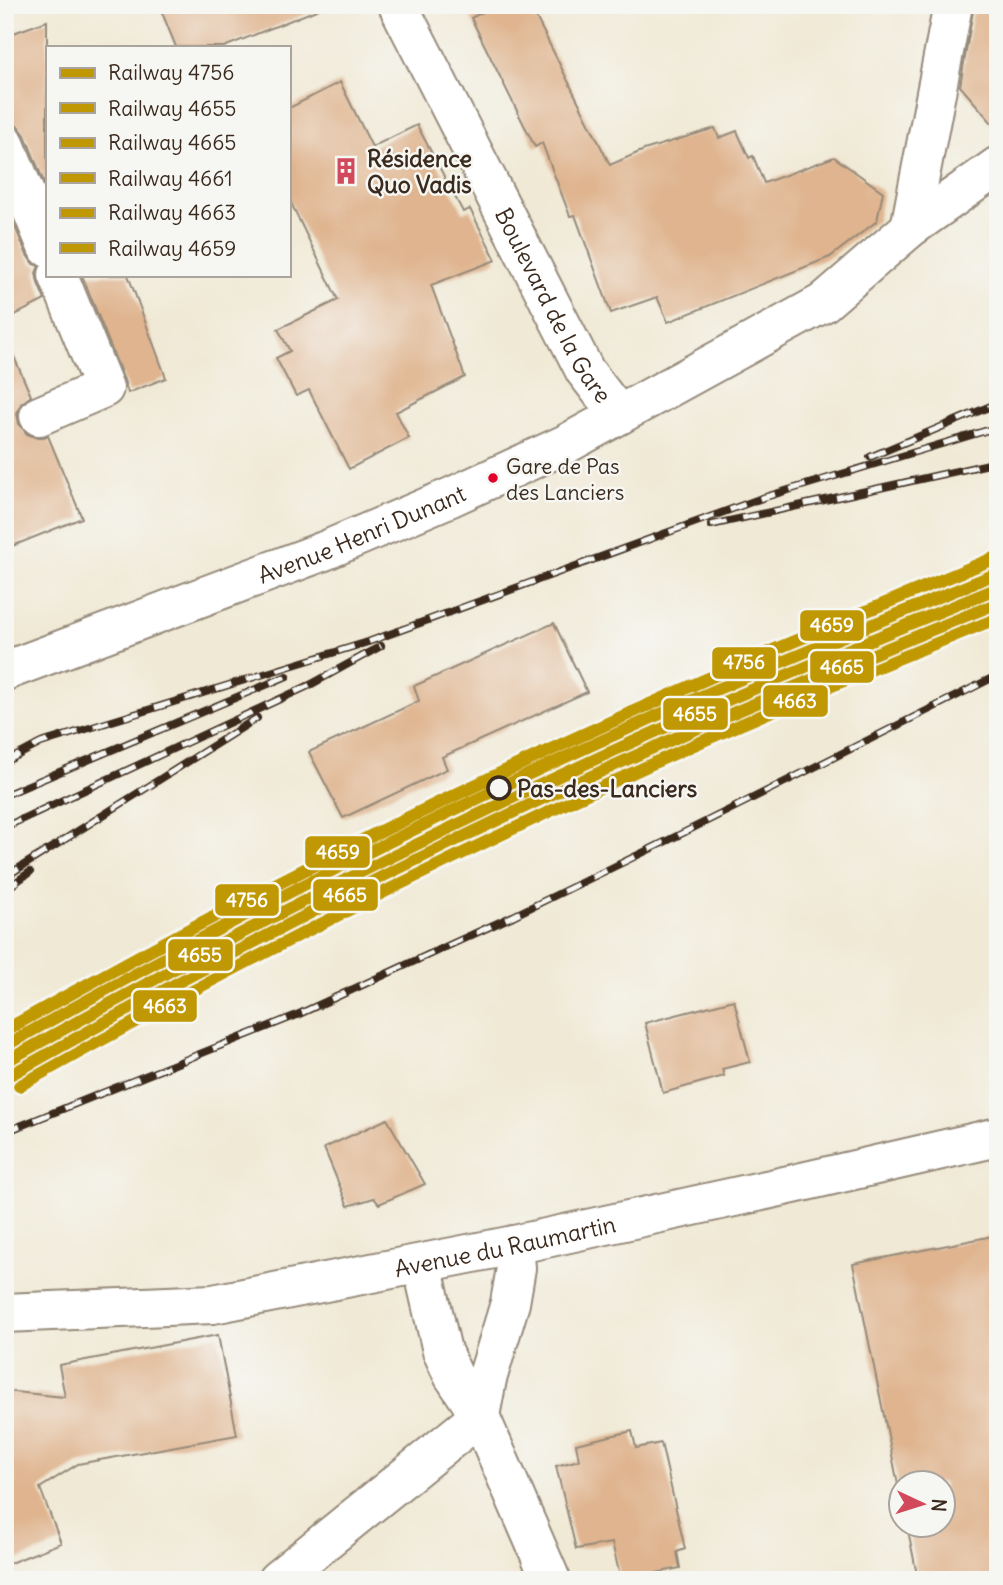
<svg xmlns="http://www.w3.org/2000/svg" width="1003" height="1585" viewBox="0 0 1003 1585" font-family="Delius,sans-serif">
<rect width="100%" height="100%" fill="#f6f6f2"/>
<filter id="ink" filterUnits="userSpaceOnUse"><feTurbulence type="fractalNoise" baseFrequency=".0143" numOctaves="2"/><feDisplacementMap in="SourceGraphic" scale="14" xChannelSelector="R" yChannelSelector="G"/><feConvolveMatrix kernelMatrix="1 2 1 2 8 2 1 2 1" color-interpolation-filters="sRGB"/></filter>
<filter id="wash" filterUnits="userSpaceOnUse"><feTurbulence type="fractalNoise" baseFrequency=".00686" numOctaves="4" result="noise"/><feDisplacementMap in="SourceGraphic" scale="28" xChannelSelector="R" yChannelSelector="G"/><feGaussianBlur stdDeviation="1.57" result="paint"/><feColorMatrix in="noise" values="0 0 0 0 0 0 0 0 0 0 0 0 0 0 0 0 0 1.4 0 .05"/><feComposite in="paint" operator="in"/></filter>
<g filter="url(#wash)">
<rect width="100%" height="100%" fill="#f0e9d5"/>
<g id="blocks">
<g fill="#dfb48e">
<polygon points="159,5 323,5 324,7 224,47 176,47"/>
<polygon points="496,5 530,5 610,165 644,150 715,128 719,138 737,131 749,158 753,156 764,183 834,157 883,192 877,221 830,257 668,322 657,297 611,313 575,215 570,216 542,143 535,147 471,18"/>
<polygon points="974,5 998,5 998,130 960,86"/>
<polygon points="47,21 47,190 25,135 18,126 5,123 5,36"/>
<polygon points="340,82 372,147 417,125 463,212 470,209 496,260 431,285 465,377 396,412 409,438 349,469 309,390 296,396 276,358 290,351 278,329 338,300 289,199 289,108"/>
<polygon points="5,203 27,255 33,264 39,266 36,273 38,283 45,300 5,320"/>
<polygon points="82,275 128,275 166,378 128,393 124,380"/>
<polygon points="5,336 31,396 21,404 17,413 19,424 27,434 37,438 48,436 82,518 5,549"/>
<polygon points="554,623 587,692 442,757 447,769 343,818 309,752 419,701 414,686"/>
<polygon points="734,1000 750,1062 722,1069 724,1076 663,1093 645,1023"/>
<polygon points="387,1119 425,1184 379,1204 374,1198 348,1206 324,1148"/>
<polygon points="998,1235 998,1580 918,1580 907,1525 943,1525 943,1483 901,1483 901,1499 853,1264"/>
<polygon points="218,1335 237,1435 78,1464 40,1488 61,1543 5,1565 5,1391 65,1397 59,1365"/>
<polygon points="632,1431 636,1448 661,1443 685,1549 677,1552 680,1568 621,1580 612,1543 576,1549 556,1466 579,1460 576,1444"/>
</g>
</g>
</g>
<g filter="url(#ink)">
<use href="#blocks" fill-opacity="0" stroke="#968a7a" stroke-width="2"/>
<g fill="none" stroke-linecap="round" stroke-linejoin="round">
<defs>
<g id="minor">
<path id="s1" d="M398,5L585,371L619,415"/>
<polyline points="5,144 47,247"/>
<polyline points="910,228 953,5"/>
<polyline points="39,416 104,388 58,275"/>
<polyline points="422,1264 442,1351 453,1375 480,1416 551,1580"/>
<polyline points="480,1416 487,1379 510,1303 516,1268 514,1245"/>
<polyline points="277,1580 480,1416"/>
</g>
<g id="tertiary">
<path id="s2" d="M5,671L324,551L451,497L566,444L823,303L910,228L998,166"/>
<path id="s3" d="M5,1313L213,1304L514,1245L789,1185L998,1137"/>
</g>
</defs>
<use href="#minor" stroke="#968a7a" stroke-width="42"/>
<use href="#tertiary" stroke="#968a7a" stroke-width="42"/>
<use href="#minor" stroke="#fff" stroke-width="38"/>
<use href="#tertiary" stroke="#fff" stroke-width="38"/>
<defs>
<g id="rail">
<polyline points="870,457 998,403"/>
<polyline points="711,525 998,462"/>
<polyline points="5,762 41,743 368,642 762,498 998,427"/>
<polyline points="5,795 287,676"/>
<polyline points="5,827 310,685 381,646"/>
<polyline points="5,877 257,718"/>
<polyline points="5,890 30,872"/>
<polyline points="5,1132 297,1015 395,970 513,916 685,832 998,675"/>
</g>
</defs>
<use href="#rail" stroke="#3b2a1e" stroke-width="8"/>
<use href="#rail" stroke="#f6f6f2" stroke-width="5" stroke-dasharray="16" stroke-linecap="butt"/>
<defs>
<path id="rail-1" d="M5,1031C254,890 511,764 773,650C848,618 923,588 998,556"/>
<path id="rail-2" d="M5,1062C214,944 427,835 646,736C762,684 880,636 998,588"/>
<path id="rail-3" d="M12,1074C221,956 434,846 653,748C767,697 882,650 998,603"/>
<path id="rail-4" d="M5,1046C213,929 425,819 643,722C758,670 876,623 993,575"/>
<path id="rail-5" d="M19,1086C227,969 439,861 656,762C768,711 883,665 998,618"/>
<path id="rail-6" d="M5,1030C210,914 420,807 634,711C751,658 869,610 987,562"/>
</defs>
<use href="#rail-1" stroke="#f6f6f2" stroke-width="18"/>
<use href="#rail-2" stroke="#f6f6f2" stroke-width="18"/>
<use href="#rail-3" stroke="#f6f6f2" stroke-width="18"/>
<use href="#rail-4" stroke="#f6f6f2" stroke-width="18"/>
<use href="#rail-5" stroke="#f6f6f2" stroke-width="18"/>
<use href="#rail-6" stroke="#f6f6f2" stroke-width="18"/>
<use href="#rail-1" stroke="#c09804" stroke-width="12"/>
<use href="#rail-2" stroke="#c09804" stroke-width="12"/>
<use href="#rail-3" stroke="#c09804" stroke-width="12"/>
<use href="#rail-4" stroke="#c09804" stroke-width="12"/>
<use href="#rail-5" stroke="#c09804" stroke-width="12"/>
<use href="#rail-6" stroke="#c09804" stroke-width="12"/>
</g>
</g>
<defs>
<symbol id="building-bare" viewBox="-9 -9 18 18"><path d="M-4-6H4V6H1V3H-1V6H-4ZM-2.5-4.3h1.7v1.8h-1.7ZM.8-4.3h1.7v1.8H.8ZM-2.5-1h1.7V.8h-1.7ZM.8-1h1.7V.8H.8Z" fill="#d1495b" stroke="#f6f6f2" stroke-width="2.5" paint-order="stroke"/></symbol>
</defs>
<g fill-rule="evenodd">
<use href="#building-bare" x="327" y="152" width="38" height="38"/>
</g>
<circle fill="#e4002b" stroke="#f6f6f2" stroke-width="2.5" cx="493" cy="478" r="6"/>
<circle fill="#f6f6f2" stroke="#3b2a1e" stroke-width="3.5" cx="499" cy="788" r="11"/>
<g text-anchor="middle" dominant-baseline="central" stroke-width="5" stroke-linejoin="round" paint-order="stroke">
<g font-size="21" fill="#3b2a1e" stroke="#f6f6f2" text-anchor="start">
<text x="506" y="466">Gare de Pas<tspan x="506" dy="26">des Lanciers</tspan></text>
</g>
<g font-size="23" font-weight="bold" fill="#3b2a1e" stroke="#f6f6f2" text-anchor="start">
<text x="367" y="158">Résidence<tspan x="367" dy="26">Quo Vadis</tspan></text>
</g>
<g font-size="23" fill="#3b2a1e" stroke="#f6f6f2">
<text stroke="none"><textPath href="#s1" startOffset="338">Boulevard de la Gare</textPath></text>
<text stroke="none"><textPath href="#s2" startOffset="382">Avenue Henri Dunant</textPath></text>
<text stroke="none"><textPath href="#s3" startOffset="506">Avenue du Raumartin</textPath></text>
</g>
<g font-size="23" font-weight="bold" fill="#3b2a1e" stroke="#f6f6f2" text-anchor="start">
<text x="517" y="788">Pas-des-Lanciers</text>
</g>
</g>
<g stroke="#f6f6f2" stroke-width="2.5">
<rect x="799" y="609" width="66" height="33" rx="7" fill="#c09804"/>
<rect x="711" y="646" width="66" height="34" rx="7" fill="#c09804"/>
<rect x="809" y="650" width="66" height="34" rx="7" fill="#c09804"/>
<rect x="762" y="684" width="67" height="34" rx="7" fill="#c09804"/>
<rect x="662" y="697" width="67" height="34" rx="7" fill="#c09804"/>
<rect x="304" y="835" width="67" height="34" rx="7" fill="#c09804"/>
<rect x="312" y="878" width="67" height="34" rx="7" fill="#c09804"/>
<rect x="214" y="883" width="66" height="34" rx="7" fill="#c09804"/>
<rect x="167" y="938" width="67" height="34" rx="7" fill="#c09804"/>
<rect x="132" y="989" width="66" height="34" rx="7" fill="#c09804"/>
</g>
<g font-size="19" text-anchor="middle" font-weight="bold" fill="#fff">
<text x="832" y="632">4659</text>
<text x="744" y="669">4756</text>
<text x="842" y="674">4665</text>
<text x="795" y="708">4663</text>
<text x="695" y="721">4655</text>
<text x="338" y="859">4659</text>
<text x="345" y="902">4665</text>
<text x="247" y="907">4756</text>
<text x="200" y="962">4655</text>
<text x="165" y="1013">4663</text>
</g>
<rect width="1003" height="1585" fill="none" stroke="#f6f6f2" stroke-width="28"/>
<rect x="46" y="46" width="245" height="231" fill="#f6f6f2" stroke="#aba49d" stroke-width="2"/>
<rect x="60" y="68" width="35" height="10" fill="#c09804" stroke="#aba49d" stroke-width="2"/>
<text x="108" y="80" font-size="21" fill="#3b2a1e">Railway 4756</text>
<rect x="60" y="103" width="35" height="10" fill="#c09804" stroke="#aba49d" stroke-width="2"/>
<text x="108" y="116" font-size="21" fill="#3b2a1e">Railway 4655</text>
<rect x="60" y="138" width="35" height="10" fill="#c09804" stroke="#aba49d" stroke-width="2"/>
<text x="108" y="150" font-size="21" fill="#3b2a1e">Railway 4665</text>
<rect x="60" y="173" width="35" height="10" fill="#c09804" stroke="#aba49d" stroke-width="2"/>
<text x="108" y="186" font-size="21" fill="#3b2a1e">Railway 4661</text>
<rect x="60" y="208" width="35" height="10" fill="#c09804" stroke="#aba49d" stroke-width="2"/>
<text x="108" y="220" font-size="21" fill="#3b2a1e">Railway 4663</text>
<rect x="60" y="243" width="35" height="10" fill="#c09804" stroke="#aba49d" stroke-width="2"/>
<text x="108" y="256" font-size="21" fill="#3b2a1e">Railway 4659</text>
<g transform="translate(922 1504) rotate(94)"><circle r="33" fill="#f6f6f2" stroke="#aba49d" stroke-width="2"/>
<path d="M0-5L12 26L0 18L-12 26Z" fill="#d1495b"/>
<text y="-10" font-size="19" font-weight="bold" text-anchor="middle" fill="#3b2a1e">N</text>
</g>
</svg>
